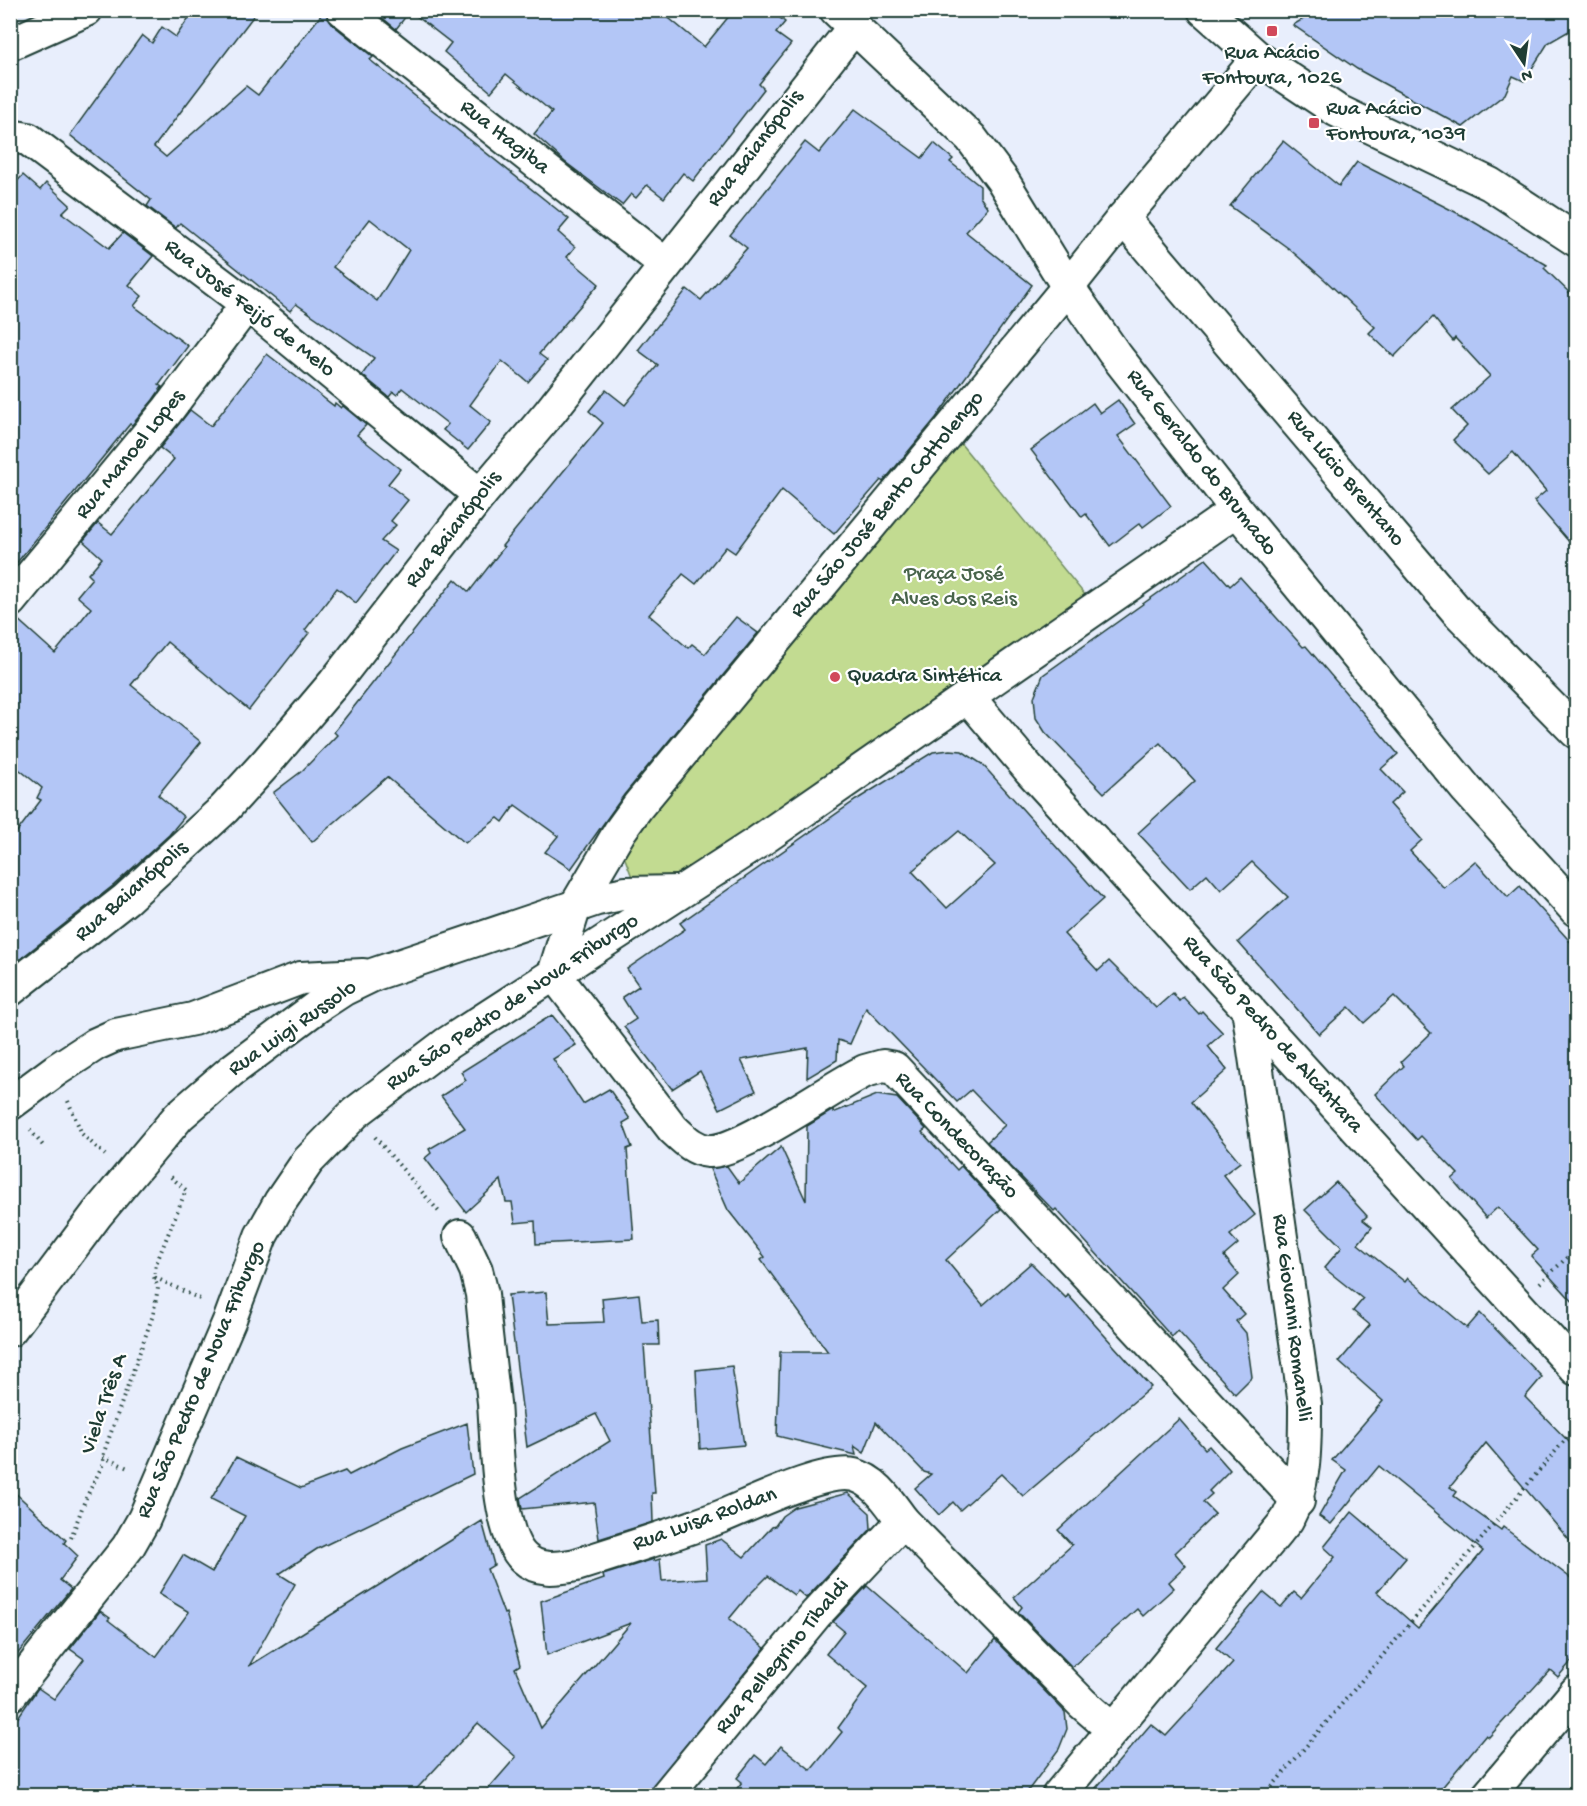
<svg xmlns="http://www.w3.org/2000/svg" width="1587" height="1806" viewBox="0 0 1587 1806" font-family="'Gochi Hand',sans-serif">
<rect width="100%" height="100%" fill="#e8eefc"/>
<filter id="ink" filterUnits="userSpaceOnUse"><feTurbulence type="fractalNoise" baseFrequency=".0167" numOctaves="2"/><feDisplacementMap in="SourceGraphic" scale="12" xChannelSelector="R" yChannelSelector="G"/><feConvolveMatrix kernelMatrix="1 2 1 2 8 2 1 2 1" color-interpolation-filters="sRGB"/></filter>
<g filter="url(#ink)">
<polygon fill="#c2db91" stroke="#708c62" stroke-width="1.5" points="956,438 1095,607 691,883 634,882 624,856 622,831"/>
<g fill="#b3c6f6" stroke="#1f3d34" stroke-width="1.5" fill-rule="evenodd">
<path d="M194,10H258L154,147L166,157L246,86L258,95L325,10L332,24L373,57L370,60L569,219L558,232L575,247L567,257L599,284L539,354L547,360L528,382L502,361L470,405L491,422L468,450L443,430L448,424L402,388L397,395L393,392L389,397L362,375L374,358L296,304L290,311L180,223L176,228L147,206L151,200L70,135L142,35L152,43L162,27L176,37ZM370,219L409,250L377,301L333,267Z"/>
<polygon points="373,10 659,10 704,47 734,10 770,10 785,22 776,33 791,44 759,84 764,89 693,181 683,173 664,198 647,185 636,198 631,194 622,205 565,162 534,134 552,112 506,74 491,92 444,52 451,43 410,11 396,29"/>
<polygon points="1318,10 1576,10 1576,27 1548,43 1524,81 1513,76 1505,94 1463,127 1357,69 1293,25"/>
<polygon points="855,109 922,158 934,143 953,159 950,162 980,186 980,197 988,208 966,232 1032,285 936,418 883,482 881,480 834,534 782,490 735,553 726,547 696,584 683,574 649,615 688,648 692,644 705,654 736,617 758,633 624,795 571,869 545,852 558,836 515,805 503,822 498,818 465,843 387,777 312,842 273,793 302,771 337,735 334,732 455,579 469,592 504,547 502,546 603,423 589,411 606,390 625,405 658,365 638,350 687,289 701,300 747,248 730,235 805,142 819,153"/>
<polygon points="1283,141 1339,186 1357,162 1467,218 1547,265 1544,268 1576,299 1576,550 1534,501 1546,491 1513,452 1488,474 1453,440 1467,426 1452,410 1490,376 1455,338 1453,341 1433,317 1394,357 1369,333 1375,327 1324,279 1288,248 1230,206"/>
<polygon points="23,175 40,190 46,183 70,205 62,213 109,248 123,233 153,256 129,285 142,296 134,306 188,346 159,385 162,387 153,400 132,425 130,424 10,571 10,189"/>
<polygon points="267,354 334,406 335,403 341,408 343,406 366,425 357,435 400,469 388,484 408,500 391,521 396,525 381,541 396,551 356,603 337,588 305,630 309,633 249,710 167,642 131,685 201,742 158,795 184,817 169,835 114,885 10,967 10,841 41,800 37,798 42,788 10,762 10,618 16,618 55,653 91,608 77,596 92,578 88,574 102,558 83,541 98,523 112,534 174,459 160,448 190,410 211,426"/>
<polygon points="1118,400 1135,424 1118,436 1171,506 1143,527 1140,523 1110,546 1086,514 1082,517 1031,450 1093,403 1100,413"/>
<polygon points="1206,559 1230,586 1240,577 1303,647 1306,646 1398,754 1381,769 1403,792 1390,804 1422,840 1410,851 1444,888 1475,861 1508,897 1520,886 1576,948 1576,1305 1531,1256 1538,1250 1498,1207 1486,1218 1452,1179 1458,1174 1421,1136 1417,1140 1375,1094 1404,1066 1401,1062 1431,1033 1394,996 1364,1023 1349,1007 1319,1034 1238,942 1288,897 1252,862 1221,890 1207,874 1190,889 1138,833 1195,781 1160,743 1104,793 1045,732 1036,718 1034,697 1043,675"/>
<path d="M950,750L962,751L982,764L1103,899L1064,934L1098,971L1109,961L1156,1008L1173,993L1179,1001L1183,997L1199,1014L1202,1011L1223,1033L1208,1046L1227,1070L1191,1102L1240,1162L1223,1175L1255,1215L1230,1235L1238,1244L1224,1256L1239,1275L1223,1290L1244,1314L1236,1321L1246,1333L1252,1377L1235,1394L1178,1331L1172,1337L1056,1209L1054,1211L987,1142L1005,1125L971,1090L957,1102L866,1008L850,1044L838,1040L837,1060L807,1078L808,1048L741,1060L756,1091L720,1109L700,1071L672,1089L624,1027L636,1019L622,997L639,986L627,969L685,929L680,923L856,800L933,752ZM959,831L995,865L947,908L912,871Z"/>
<polygon points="552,1015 576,1045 553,1059 583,1104 609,1089 630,1119 623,1123 632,1147 627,1149 634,1239 536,1244 535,1221 515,1223 512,1202 506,1202 501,1180 466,1212 425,1158 431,1153 429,1149 465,1128 441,1096 466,1080 461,1072"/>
<polygon points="877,1095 897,1098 926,1129 922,1132 957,1170 961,1166 1001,1209 946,1260 983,1305 1031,1263 1066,1298 1068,1295 1151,1387 1023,1496 1001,1474 960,1510 953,1502 939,1515 915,1488 931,1474 924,1472 876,1422 864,1453 854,1446 856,1455 777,1436 780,1352 828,1352 761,1260 765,1257 728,1210 710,1169 727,1166 739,1183 781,1147 806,1201 807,1126 833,1110 833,1113"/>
<polygon points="1336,1182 1367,1216 1363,1220 1372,1227 1358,1244 1405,1282 1408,1278 1467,1328 1480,1313 1542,1377 1525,1397 1576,1449 1576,1548 1486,1443 1450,1487 1457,1492 1454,1496 1501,1530 1503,1527 1576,1582 1576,1656 1558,1677 1550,1670 1489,1737 1486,1735 1435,1796 1089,1796 1151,1724 1166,1736 1233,1663 1216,1648 1263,1592 1281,1607 1294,1592 1301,1598 1335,1557 1324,1547 1352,1512 1406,1558 1377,1592 1418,1628 1483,1551 1379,1466 1331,1524 1319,1516 1346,1470 1332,1460 1383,1401 1339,1362 1370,1325 1353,1311 1363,1299 1324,1268 1342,1247 1305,1210"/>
<polygon points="546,1292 549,1324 604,1322 602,1298 639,1294 642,1321 658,1320 659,1345 644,1345 655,1493 652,1493 653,1522 599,1539 594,1502 522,1509 520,1498 610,1441 596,1414 527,1447 508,1295"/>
<polygon points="732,1366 744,1445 700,1449 696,1370"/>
<polygon points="1179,1419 1205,1449 1209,1446 1230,1470 1209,1491 1212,1494 1203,1502 1215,1514 1175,1553 1186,1566 1169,1582 1174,1588 1143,1616 1137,1609 1072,1667 1018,1612 1022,1607 1014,1597 1072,1545 1058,1530"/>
<polygon points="467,1423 473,1474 317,1549 279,1574 295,1584 249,1666 482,1521 494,1565 487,1569 504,1614 506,1613 520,1665 515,1668 541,1728 631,1623 547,1655 541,1601 604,1579 603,1575 654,1559 654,1561 660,1559 662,1581 707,1578 705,1545 721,1539 744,1557 772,1527 775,1526 782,1516 795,1507 848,1493 870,1513 871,1529 806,1598 798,1591 794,1595 768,1576 748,1596 729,1619 765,1648 645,1796 482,1796 516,1757 478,1723 410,1796 10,1796 10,1729 38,1688 54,1699 84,1659 70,1649 100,1611 110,1618 108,1620 156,1657 189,1612 159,1594 183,1555 212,1572 245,1516 211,1499 236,1457 301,1488 345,1471 349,1475 402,1448"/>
<polygon points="10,1488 66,1540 64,1543 78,1556 60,1580 71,1589 10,1663"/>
<polygon points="867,1586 968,1673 995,1640 1065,1712 1067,1729 1059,1749 1024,1796 731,1796 742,1782 737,1778 755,1755 766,1764 781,1746 811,1770 842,1732 838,1728 867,1688 826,1654 844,1631 833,1622"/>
</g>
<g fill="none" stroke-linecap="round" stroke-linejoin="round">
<defs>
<g id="street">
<polyline points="343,10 665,264"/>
<polyline points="836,10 971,138 1003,181 1068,287 1114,353 1237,510 1467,790 1576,910"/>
<polyline points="1204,10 1258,58 1336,110 1490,184 1576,240"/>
<polyline points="10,44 86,10"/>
<path d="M1258,58L1123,218L1068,287L638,806L620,831L574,909L554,974L673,1129C684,1139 693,1149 708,1151C739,1154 831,1087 865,1071L883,1066L894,1068L1298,1501"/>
<polyline points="10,136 28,139 247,304 480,495"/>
<polyline points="1123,218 1457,611 1576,732"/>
<polyline points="10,601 167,411 247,304"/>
<polyline points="969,698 1029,769 1576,1369"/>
<polyline points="10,990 126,899 224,809 266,763 334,683 480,495 550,412 854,27"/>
<polyline points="10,1104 56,1070 96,1044 116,1035 193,1019 301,978 363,975"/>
<path d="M460,1236L476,1270L482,1294C485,1331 490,1367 494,1403C497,1439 497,1534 524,1558C539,1572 558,1568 576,1565C624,1550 672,1535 720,1517C750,1505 825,1468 854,1475C877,1481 890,1504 903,1521L1082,1703L1113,1730"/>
<polyline points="10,1330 97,1214 179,1116 231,1071 318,1006 344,989 375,974 597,899 626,893 679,892"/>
<polyline points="10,1695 128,1547 144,1519 230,1319 261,1236 280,1202 308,1161 355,1113 446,1044 758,842 1237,510"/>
<polyline points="666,1796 816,1614 903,1521"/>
<path d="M1058,1796L1287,1520C1306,1485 1305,1443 1305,1404L1248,1008"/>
<polyline points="1488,1796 1576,1692"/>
</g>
</defs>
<use href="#street" stroke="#1f3d34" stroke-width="36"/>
<g stroke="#1f3d34" stroke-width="4" stroke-dasharray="1.5 4.5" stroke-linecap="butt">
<polyline points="68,1101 82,1134 105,1155"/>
<polyline points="30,1130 45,1148"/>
<polyline points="375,1137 440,1213"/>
<polyline points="171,1177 186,1190 156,1264 154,1277 202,1300"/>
<polyline points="1540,1283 1576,1249"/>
<polyline points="103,1457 130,1469"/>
<polyline points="71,1538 85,1500 103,1464 104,1452 153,1315 158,1288 154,1277"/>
<polyline points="1264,1796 1576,1427"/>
</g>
<use href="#street" stroke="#fff" stroke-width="32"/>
</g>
</g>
<g fill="#d1495b" stroke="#fff" stroke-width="2">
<rect x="1266" y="25" width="12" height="12" rx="3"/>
<rect x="1308" y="117" width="12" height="12" rx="3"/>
<circle cx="835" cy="677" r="6"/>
</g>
<g text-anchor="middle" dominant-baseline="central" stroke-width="4.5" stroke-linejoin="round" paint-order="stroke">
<g font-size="22" fill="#1f3d34" stroke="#fff" text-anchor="start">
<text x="1272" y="54" text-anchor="middle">Rua Acácio<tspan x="1272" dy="25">Fontoura, 1026</tspan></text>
<text x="1326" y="110">Rua Acácio<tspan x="1326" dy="25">Fontoura, 1039</tspan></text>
<text x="847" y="677">Quadra Sintética</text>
</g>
<g font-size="22" fill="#1f3d34" stroke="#fff">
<text transform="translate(504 138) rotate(38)">Rua Itagiba</text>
<text transform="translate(756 149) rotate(-52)">Rua Baianópolis</text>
<text transform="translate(249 309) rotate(38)">Rua José Feijó de Melo</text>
<text transform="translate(131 455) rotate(-51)">Rua Manoel Lopes</text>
<text transform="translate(1201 463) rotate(52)">Rua Geraldo do Brumado</text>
<text transform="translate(1345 479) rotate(50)">Rua Lúcio Brentano</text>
<text transform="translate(888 505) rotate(-50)">Rua São José Bento Cottolengo</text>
<text transform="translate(454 530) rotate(-52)">Rua Baianópolis</text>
<text transform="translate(132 892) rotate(-41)">Rua Baianópolis</text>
<text transform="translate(513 1003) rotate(-34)">Rua São Pedro de Nova Friburgo</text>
<text transform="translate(293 1029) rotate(-35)">Rua Luigi Russolo</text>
<text transform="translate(1272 1035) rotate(48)">Rua São Pedro de Alcântara</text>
<text transform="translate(956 1136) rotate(46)">Rua Condecoração</text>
<text transform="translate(1291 1318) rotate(83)">Rua Giovanni Romanelli</text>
<text transform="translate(202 1380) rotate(-67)">Rua São Pedro de Nova Friburgo</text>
<text transform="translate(105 1404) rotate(-71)">Viela Três A</text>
<text transform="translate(705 1520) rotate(-20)">Rua Luisa Roldan</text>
<text transform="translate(783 1657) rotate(-50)">Rua Pellegrino Tibaldi</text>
</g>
<g font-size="22" fill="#48644b" stroke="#fff">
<text x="954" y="575">Praça José<tspan x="954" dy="25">Alves dos Reis</tspan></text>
</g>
</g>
<rect width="1587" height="1806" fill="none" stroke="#fff" stroke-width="36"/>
<rect x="18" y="18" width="1551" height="1770" fill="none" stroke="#1f3d34" stroke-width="2" filter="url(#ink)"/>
<g transform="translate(1524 63) rotate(167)" stroke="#ffffff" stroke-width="4.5" paint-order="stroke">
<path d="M0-4.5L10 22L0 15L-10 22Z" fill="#1f3d34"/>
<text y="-9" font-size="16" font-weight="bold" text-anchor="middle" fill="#1f3d34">N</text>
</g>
</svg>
